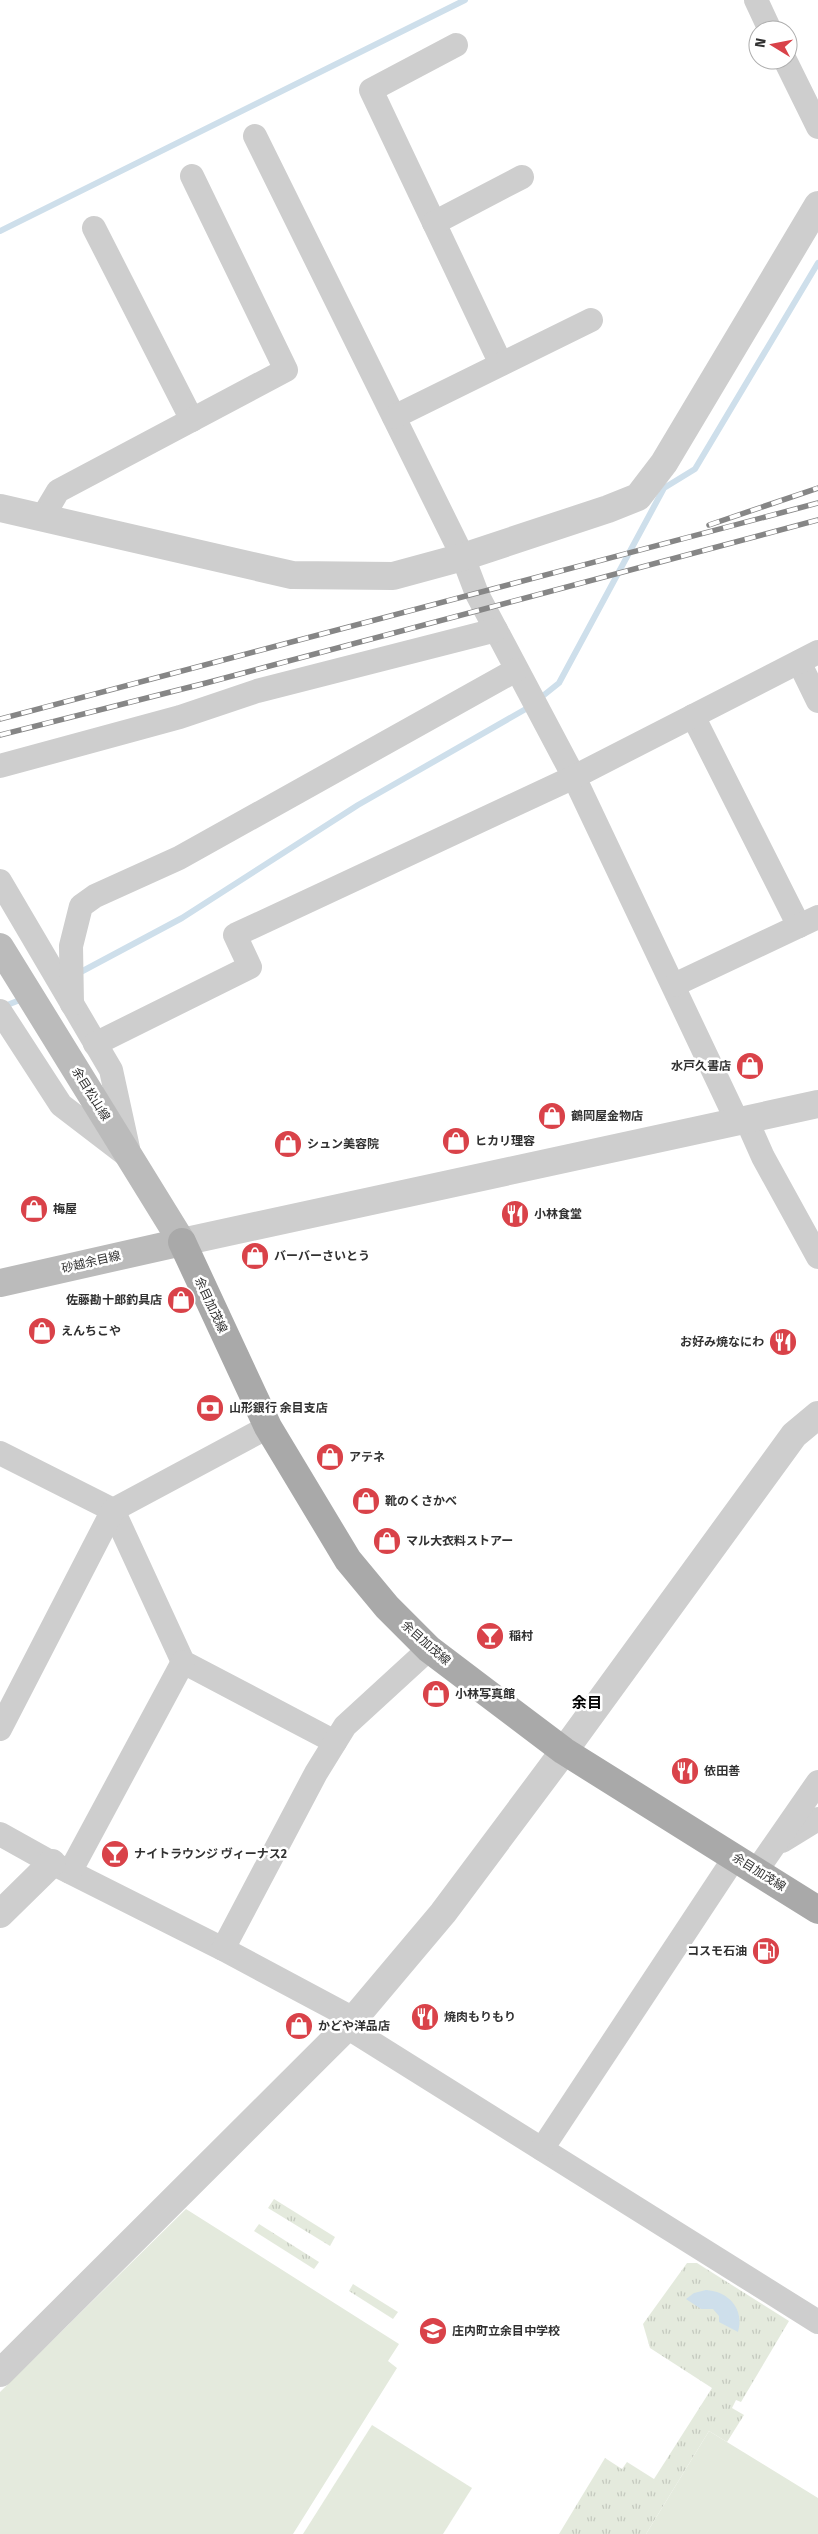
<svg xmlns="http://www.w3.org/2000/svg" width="818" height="2534" viewBox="0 0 818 2534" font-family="'Fira Sans','Noto Sans JP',sans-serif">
<defs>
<pattern id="grass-tufts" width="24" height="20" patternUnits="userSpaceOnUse" patternTransform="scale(1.25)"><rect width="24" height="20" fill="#e4eadd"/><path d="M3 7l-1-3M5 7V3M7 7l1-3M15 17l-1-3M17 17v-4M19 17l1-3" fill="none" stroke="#c4c9be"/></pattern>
</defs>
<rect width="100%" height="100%" fill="#fff"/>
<g fill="url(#grass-tufts)">
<polygon points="274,2199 335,2237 330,2246 268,2208"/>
<polygon points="259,2224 319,2262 314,2269 254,2231"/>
<polygon points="687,2263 697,2263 789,2321 741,2402 736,2400 732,2408 744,2415 727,2442 709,2431 646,2534 559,2534 605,2458 622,2469 627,2462 654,2479 712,2388 650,2348 643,2324"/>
<polygon points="353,2284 398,2312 393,2319 349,2291"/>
</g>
<g fill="#e4eadd">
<polygon points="186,2209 399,2344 388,2361 397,2368 293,2534 0,2534 0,2392"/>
<polygon points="372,2425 472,2488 443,2534 303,2534"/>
<polygon points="709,2431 818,2498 818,2534 646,2534"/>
</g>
<path fill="#cedfeb" d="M706,2290C728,2291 745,2309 738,2332L719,2322V2316L713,2309H701L686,2299L694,2293Z"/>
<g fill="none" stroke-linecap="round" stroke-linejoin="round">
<g stroke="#cedfeb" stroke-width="6">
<polyline points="0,231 465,0"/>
<polyline points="539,699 559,683 664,488 695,469 818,263"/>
<polyline points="77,974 182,918 358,805 531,706"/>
<polyline points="2,1007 25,998"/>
</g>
<g stroke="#cecece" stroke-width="24">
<polyline points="756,0 770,30"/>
<polyline points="456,45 371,90 501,364"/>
<polyline points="785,60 818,127"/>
<polyline points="255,136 463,557 477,594 574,777 738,1123"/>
<polyline points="434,223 522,177"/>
<polyline points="94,228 192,420"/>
<polyline points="394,417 591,320"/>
<polyline points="42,518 58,491 286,370 192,176"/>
<polyline points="799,662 818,701"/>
<polyline points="693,716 799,926"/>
<polyline points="0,766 180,717 257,691 496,630"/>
<polyline points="0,881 111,1070 128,1148"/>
<polyline points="674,985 818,917"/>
<polyline points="72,1004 71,946 81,906 95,896 179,858 516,670"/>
<polyline points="0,1011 61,1105 125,1154"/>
<polyline points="95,1044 250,967 235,935 574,777 818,652"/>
<polyline points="747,1121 763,1157 818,1257"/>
<polyline points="0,1453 113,1510 183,1662 335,1742"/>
<polyline points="0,1729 113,1510 268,1427"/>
<polyline points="0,1834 52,1863 223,1949 354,2019"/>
<polyline points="782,1841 818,1819"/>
<polyline points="757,1870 818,1782"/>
<polyline points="70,1872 183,1662"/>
<polyline points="223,1949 316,1773 345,1726 429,1649"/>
<polyline points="347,2027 818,2322"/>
<polyline points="542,2149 735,1857"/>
</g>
<g stroke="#cecece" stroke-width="28">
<polyline points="0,508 292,575 393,576 463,557 608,509 638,497 664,463 818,205"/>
<polyline points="182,1242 818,1104"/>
<polyline points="0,1914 52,1863"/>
<polyline points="0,2373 347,2027 443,1913 564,1751 794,1435 818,1415"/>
</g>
<polyline stroke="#bbb" stroke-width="28" points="0,947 182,1242 0,1283"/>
<polyline stroke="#a9a9a9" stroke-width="28" points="182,1242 268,1427 348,1560 387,1607 429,1649 564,1751 818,1910"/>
<defs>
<g id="rail">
<polyline points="709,525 818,488"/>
<polyline points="0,719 818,503"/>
<polyline points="0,735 206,683 818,520"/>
</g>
</defs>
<use href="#rail" stroke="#868686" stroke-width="5.5"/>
<use href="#rail" stroke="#fff" stroke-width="4" stroke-dasharray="11" stroke-linecap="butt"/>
</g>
<defs>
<symbol id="shop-disc" viewBox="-11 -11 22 22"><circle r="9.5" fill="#d94249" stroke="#fff"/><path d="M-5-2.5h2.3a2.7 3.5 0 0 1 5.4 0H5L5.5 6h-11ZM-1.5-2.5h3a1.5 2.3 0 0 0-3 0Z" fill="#fff"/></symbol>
<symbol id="restaurant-disc" viewBox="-11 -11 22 22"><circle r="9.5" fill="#d94249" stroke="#fff"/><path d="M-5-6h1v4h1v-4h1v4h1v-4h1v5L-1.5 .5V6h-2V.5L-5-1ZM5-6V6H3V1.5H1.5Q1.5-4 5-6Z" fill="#fff"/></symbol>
<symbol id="bank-disc" viewBox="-11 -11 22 22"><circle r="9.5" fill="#d94249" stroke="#fff"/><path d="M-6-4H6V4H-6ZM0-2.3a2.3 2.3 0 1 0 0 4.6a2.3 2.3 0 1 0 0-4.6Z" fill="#fff"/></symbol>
<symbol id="bar-disc" viewBox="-11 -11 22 22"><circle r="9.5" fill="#d94249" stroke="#fff"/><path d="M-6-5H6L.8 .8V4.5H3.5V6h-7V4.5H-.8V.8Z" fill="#fff"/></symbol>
<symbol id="fuel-disc" viewBox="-11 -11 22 22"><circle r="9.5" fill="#d94249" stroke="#fff"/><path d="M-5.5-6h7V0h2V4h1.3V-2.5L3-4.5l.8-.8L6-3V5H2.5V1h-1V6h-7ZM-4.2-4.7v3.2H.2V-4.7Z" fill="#fff"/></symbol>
<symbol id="school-disc" viewBox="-11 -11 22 22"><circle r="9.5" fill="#d94249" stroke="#fff"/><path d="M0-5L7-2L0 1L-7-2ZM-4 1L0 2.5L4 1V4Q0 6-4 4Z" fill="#fff"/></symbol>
</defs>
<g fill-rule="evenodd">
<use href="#shop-disc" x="734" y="1050" width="32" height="32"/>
<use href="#shop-disc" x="536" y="1100" width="32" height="32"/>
<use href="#shop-disc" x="440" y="1125" width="32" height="32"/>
<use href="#shop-disc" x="272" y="1128" width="32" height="32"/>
<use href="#shop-disc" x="18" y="1193" width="32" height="32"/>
<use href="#restaurant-disc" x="499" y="1198" width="32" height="32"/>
<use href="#shop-disc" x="239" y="1240" width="32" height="32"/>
<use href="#shop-disc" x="165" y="1284" width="32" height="32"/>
<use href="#shop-disc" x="26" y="1315" width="32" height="32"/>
<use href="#restaurant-disc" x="767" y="1326" width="32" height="32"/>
<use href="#bank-disc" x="194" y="1392" width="32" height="32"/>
<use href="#shop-disc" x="314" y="1441" width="32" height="32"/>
<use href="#shop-disc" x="350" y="1485" width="32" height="32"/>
<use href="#shop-disc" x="371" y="1525" width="32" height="32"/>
<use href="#bar-disc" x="474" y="1620" width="32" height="32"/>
<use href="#shop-disc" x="420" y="1678" width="32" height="32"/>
<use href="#restaurant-disc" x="669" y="1755" width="32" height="32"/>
<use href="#bar-disc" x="99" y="1838" width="32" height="32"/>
<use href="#fuel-disc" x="750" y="1935" width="32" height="32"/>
<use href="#restaurant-disc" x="409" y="2001" width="32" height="32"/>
<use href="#shop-disc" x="283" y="2010" width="32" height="32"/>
<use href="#school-disc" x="417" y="2315" width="32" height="32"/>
</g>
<g text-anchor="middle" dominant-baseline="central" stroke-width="5" stroke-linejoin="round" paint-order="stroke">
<g font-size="12" font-weight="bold" fill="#313131" stroke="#fff" text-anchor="start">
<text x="731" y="1066" text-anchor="end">水戸久書店</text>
<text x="571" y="1116">鶴岡屋金物店</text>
<text x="475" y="1141">ヒカリ理容</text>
<text x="307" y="1144">シュン美容院</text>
<text x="53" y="1209">梅屋</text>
<text x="534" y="1214">小林食堂</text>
<text x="274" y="1256">バーバーさいとう</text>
<text x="162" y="1300" text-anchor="end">佐藤勘十郎釣具店</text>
<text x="61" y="1331">えんちこや</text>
<text x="764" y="1342" text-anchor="end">お好み焼なにわ</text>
<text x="229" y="1408">山形銀行 余目支店</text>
<text x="349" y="1457">アテネ</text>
<text x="385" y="1501">靴のくさかべ</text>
<text x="406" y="1541">マル大衣料ストアー</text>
<text x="509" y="1636">稲村</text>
<text x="455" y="1694">小林写真館</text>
<text x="704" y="1771">依田善</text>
<text x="134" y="1854">ナイトラウンジ ヴィーナス2</text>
<text x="747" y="1951" text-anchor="end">コスモ石油</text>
<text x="444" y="2017">焼肉もりもり</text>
<text x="318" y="2026">かどや洋品店</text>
<text x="452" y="2331">庄内町立余目中学校</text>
</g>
<g font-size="12" fill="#313131" stroke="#fff">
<text transform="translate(91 1094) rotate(58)">余目松山線</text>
<text transform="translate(91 1262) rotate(-13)">砂越余目線</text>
<text transform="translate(211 1305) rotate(65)">余目加茂線</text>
<text transform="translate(426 1643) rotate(41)">余目加茂線</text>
<text transform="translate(759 1872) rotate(32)">余目加茂線</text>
</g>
<g font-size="15" font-weight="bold" fill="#000" stroke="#fff">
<text x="587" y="1703">余目</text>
</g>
</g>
<g transform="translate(773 45) rotate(280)"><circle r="24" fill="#ffffff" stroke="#adadad"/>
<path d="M0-4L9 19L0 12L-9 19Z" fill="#d94249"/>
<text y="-8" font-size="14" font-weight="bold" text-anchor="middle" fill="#313131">N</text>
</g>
</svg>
